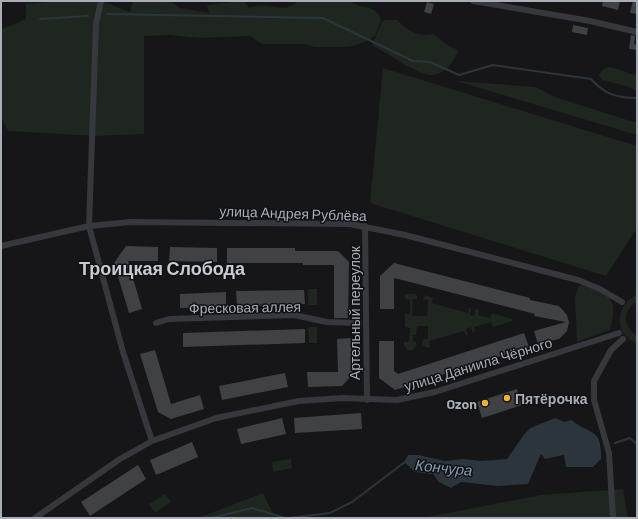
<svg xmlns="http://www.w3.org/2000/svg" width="638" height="519" viewBox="0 0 638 519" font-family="Barlow,sans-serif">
<rect width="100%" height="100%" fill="#161618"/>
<g fill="#1e261f">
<path d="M59,1H102L130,12L133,1H162L173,3L180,8L209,13L207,5L244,1L249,8C268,0 283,16 298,1H351C361,11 375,2 381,20L375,36L369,40L353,46L341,47H315L306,44H262L250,36L201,38L167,35L144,36V134L95,136L8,131L1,116L2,29L26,19V4Z"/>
<path d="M385,20H397C410,31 415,37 433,34L449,46L458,50C455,61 444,76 430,75C417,74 385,52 372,45L382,22Z"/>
<path d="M608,67C619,68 627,73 637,76V91L626,86L602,80L599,75L602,70Z"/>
<polygon points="383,68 637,146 637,228 606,276 370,203"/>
<polygon points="456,81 535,87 558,98 637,123 637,135"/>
<path d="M582,285C598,292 616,293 613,315C612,320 612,325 609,330L577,342L575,298L578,287Z"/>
<rect x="308" y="289" width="9" height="16"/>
<polygon points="405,294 415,294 417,296 417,299 413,299 412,316 427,316 428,300 423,300 425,295 433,298 432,303 468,313 469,308 471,308 470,315 474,316 476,309 479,310 478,315 490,318 492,313 512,319 512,321 493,327 491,322 474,327 475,332 473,333 471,327 466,329 468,335 466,336 464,331 429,341 430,347 427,348 422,345 423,339 428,339 428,326 417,326 416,335 413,335 413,341 416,342 416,346 413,350 408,350 404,345 404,342 409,342 410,328 405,327 405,314 410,314 410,300 405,299"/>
<path d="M637,295V302C622,310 623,327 637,336V343C613,335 615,304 637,295Z"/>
<polygon points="308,327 317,327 317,343 309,343"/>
<polygon points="291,459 292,468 273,472 272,462"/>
<polygon points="623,489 628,518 422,518 541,495"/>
<polygon points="263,493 275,518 198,518"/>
<polygon points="165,494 171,502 155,513 149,504"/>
</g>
<path fill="#2c353c" d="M555,418L565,422L571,420C592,436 602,428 601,459L593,467H566L564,455L545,459L541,454L528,484L498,486L461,482L451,488L439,482L433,474L415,472L404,462L408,455H419L445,461L463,459L482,461L507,459C513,452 525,431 531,428C538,424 547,422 555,418Z"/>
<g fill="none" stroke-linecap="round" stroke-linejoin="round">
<g stroke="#2c353c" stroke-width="2">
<path d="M107,14L323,18L413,61L430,62L459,75L493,65L591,79C604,94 617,98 637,98"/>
<polyline points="40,19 88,16"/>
<polyline points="615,443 630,438 637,444"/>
<polyline points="212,518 252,508 285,518"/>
<polyline points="289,518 330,513 352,502 405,462"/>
</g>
</g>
<g fill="#404145">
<polygon points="603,1 620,1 618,10 602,6"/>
<polygon points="633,1 637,1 637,14 630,13"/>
<polygon points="427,2 434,4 431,14 424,12"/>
<polygon points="573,25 588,28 587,35 572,32"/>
<polygon points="631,35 635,36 634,44 637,45 637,50 629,49"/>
<polygon points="126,246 158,247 158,261 128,261 142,309 129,313 114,263"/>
<polygon points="170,247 217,248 217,262 169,261"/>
<polygon points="227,248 295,248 295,251 338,251 349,262 348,318 334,318 334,265 303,265 303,263 227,263"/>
<polygon points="394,263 530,298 530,300 559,306 567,315 569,322 567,331 559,339 538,344 534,331 566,322 534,316 535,314 394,278 394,309 380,309 380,276"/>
<polygon points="304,290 305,304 237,306 236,291"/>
<polygon points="226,292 226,307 180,308 180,294"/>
<polygon points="305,329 305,343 183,347 183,333"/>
<polygon points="524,333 529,347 395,390 379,378 379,341 394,341 394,371 398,374"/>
<polygon points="351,338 352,375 342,386 308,387 307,372 338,372 337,339"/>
<polygon points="155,350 171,404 200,395 204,409 171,419 158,412 140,354"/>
<polygon points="285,373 288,387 222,400 219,386"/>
<polygon points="517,389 522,405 482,418 477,402"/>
<polygon points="361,413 362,429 295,433 294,418"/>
<polygon points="282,418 286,434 241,444 237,429"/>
<polygon points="192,442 198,457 156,475 150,460"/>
<polygon points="138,465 146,479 90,516 81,502"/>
</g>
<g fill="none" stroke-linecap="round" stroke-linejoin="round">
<g stroke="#37383d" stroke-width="6">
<polyline points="101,1 96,24 89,226 123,352 152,441"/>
<polyline points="473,1 590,21 637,32"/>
<polyline points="365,226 367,400"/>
<polyline points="1,246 89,226 131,222 350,224 405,235 578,280 600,289 622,302"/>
<polyline points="156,323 169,319 294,315 327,322 359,323"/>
<polyline points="35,518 120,459 152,441 216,418 299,401 343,398 397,400 435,392 619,333"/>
<polyline points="613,518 609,453 594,400 594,381 611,350 623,339"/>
</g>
</g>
<g fill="#f2b134" stroke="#111113" stroke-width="1.5">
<circle cx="507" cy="398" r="4"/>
<circle cx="485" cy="403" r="4"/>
</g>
<g text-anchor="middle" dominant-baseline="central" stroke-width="3" stroke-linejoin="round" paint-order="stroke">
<g font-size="14" fill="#a8adb8" stroke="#111113">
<text transform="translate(293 213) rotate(2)">улица Андрея Рублёва</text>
<text transform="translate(245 307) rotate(-1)">Фресковая аллея</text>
<text transform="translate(354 313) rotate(-90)">Артельный переулок</text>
<text transform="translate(478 364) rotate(-17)">улица Даниила Чёрного</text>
</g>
<g font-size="14" font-weight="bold" fill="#a8adb8" stroke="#111113" text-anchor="start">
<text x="515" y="398">Пятёрочка</text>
<text x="477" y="403" text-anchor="end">Ozon</text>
</g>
<g font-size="15" font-style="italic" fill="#7f9bb3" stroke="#111113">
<text transform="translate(444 467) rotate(6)">Кончура</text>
</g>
<g font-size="18" font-weight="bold" fill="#c9ccd4" stroke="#111113">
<text x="162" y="268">Троицкая Слобода</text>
</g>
</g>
<rect width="638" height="519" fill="none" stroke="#a8adb8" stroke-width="4"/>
</svg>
